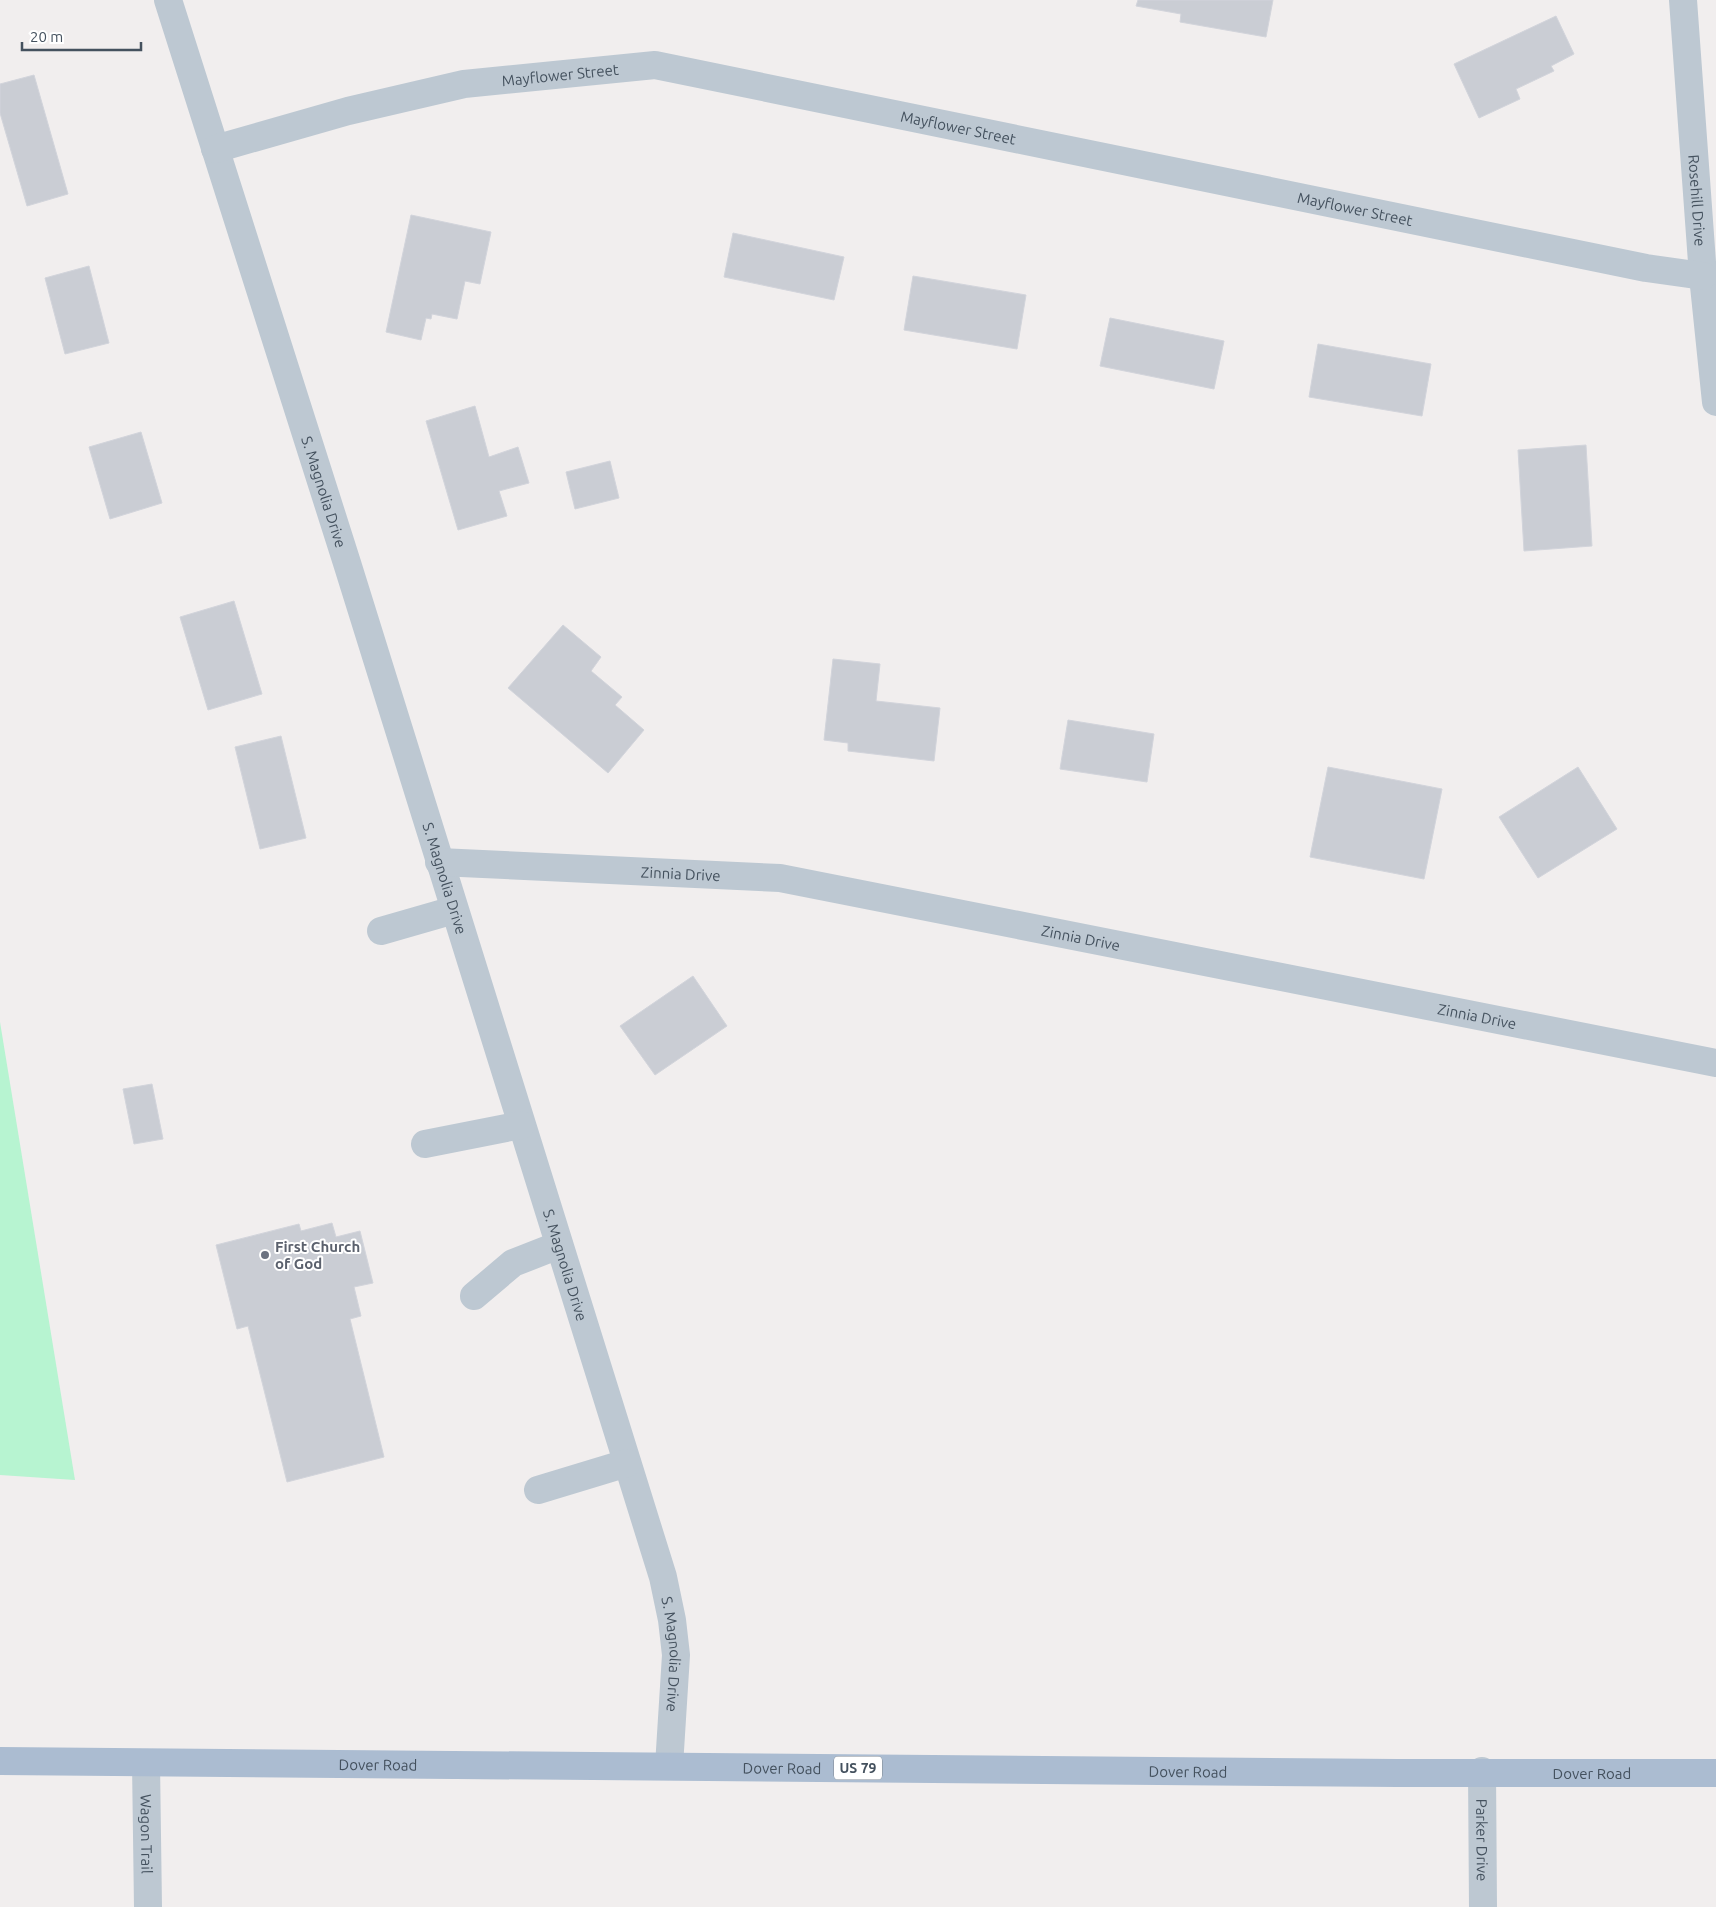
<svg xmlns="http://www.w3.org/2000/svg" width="1716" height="1907" viewBox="0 0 1716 1907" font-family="Ubuntu,sans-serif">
<rect width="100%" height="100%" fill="#f1eeee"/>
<polygon fill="#b7f4d1" points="0,1022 75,1480 0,1475"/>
<g fill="#cacdd4" stroke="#d2d4db">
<polygon points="1138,0 1273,0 1266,37 1180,22 1181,14 1136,6"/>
<polygon points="1556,16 1574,54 1551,66 1554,71 1516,89 1520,99 1479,118 1454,64"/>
<polygon points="34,75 68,194 27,206 0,113 0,84"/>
<polygon points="411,215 491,232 480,284 465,281 457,319 432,314 431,319 426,318 421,340 386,332"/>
<polygon points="733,233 844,257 834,300 724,277"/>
<polygon points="89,266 109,343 65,354 45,278"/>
<polygon points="913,276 1026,295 1017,349 904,330"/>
<polygon points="1110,318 1224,341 1214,389 1100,366"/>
<polygon points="1318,344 1431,364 1422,416 1309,397"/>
<polygon points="475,406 489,457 518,447 529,483 499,491 507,516 458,530 426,421"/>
<polygon points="141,432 162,503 110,519 89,447"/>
<polygon points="1586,445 1592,546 1524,551 1518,450"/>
<polygon points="610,461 619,498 575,509 566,472"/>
<polygon points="234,601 262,694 208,710 180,617"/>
<polygon points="563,625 601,657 591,671 622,697 615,705 644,730 608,773 508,688"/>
<polygon points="833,659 880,664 876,701 940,708 934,761 848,751 848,743 824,740"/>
<polygon points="1068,720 1154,734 1147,782 1060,769"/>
<polygon points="281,736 306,838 260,849 235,747"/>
<polygon points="1328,767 1442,789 1424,879 1310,857"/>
<polygon points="1578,767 1617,829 1538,878 1499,817"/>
<polygon points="693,976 727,1026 655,1075 620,1026"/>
<polygon points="152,1084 163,1139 134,1144 123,1089"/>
<polygon points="332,1223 336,1237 360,1231 373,1283 354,1287 361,1316 350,1319 384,1457 287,1482 248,1326 237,1329 216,1245 299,1224 301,1231"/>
</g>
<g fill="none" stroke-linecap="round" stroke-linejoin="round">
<g stroke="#bdc8d2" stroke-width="28">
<path id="s1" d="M168,0L347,563L663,1577L672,1620L676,1655L669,1766"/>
<path id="s2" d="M1683,0L1703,276L1716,402"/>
<path id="s3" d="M215,149L348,111L464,84L655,65L1646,268L1703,276"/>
<path id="s4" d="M439,862L780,878L1716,1063"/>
<polyline points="381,931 454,910"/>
<polyline points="425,1144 521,1125"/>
<polyline points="474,1296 513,1263 559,1245"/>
<polyline points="538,1490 627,1463"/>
<path id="s5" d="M146,1763L148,1907"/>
<path id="s6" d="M1482,1771L1483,1907"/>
</g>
<path stroke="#abbcd1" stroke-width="28" id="s7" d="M0,1761L1397,1773H1716"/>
</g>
<circle fill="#6b7280" stroke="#fff" stroke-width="2" cx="265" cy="1255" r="5"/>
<g text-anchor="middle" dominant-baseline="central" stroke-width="4" stroke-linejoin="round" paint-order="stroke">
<rect fill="#fff" stroke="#7c858e" stroke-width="1" x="834" y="1756.5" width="48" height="23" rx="4"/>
<g font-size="14" font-weight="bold" fill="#44515e">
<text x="858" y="1768">US 79</text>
</g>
<g font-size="15" fill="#44515e" stroke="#fff">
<text stroke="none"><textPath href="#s3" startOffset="354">Mayflower Street</textPath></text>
<text stroke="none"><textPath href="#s3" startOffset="759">Mayflower Street</textPath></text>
<text stroke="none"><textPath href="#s2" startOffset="201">Rosehill Drive</textPath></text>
<text stroke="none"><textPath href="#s3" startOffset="1164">Mayflower Street</textPath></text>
<text stroke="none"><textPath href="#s1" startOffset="516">S. Magnolia Drive</textPath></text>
<text stroke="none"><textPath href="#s4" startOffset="242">Zinnia Drive</textPath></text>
<text stroke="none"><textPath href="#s1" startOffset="921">S. Magnolia Drive</textPath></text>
<text stroke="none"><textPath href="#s4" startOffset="648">Zinnia Drive</textPath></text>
<text stroke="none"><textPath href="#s4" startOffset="1052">Zinnia Drive</textPath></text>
<text stroke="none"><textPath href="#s1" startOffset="1326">S. Magnolia Drive</textPath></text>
<text stroke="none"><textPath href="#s1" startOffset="1731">S. Magnolia Drive</textPath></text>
<text stroke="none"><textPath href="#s7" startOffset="378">Dover Road</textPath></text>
<text stroke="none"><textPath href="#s7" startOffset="782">Dover Road</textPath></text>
<text stroke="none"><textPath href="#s7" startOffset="1188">Dover Road</textPath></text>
<text stroke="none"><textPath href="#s7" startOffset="1592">Dover Road</textPath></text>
<text stroke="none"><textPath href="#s5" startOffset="71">Wagon Trail</textPath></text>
<text stroke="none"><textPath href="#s6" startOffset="69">Parker Drive</textPath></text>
</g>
<g font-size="15" font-weight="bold" fill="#5b616d" stroke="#fff" text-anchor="start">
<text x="275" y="1246">First Church<tspan x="275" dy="17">of God</tspan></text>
</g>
</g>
<path d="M22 42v8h119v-8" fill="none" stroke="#44515e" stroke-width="2.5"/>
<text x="30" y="42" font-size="15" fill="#44515e" stroke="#ffffff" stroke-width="4" paint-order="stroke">20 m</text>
</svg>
